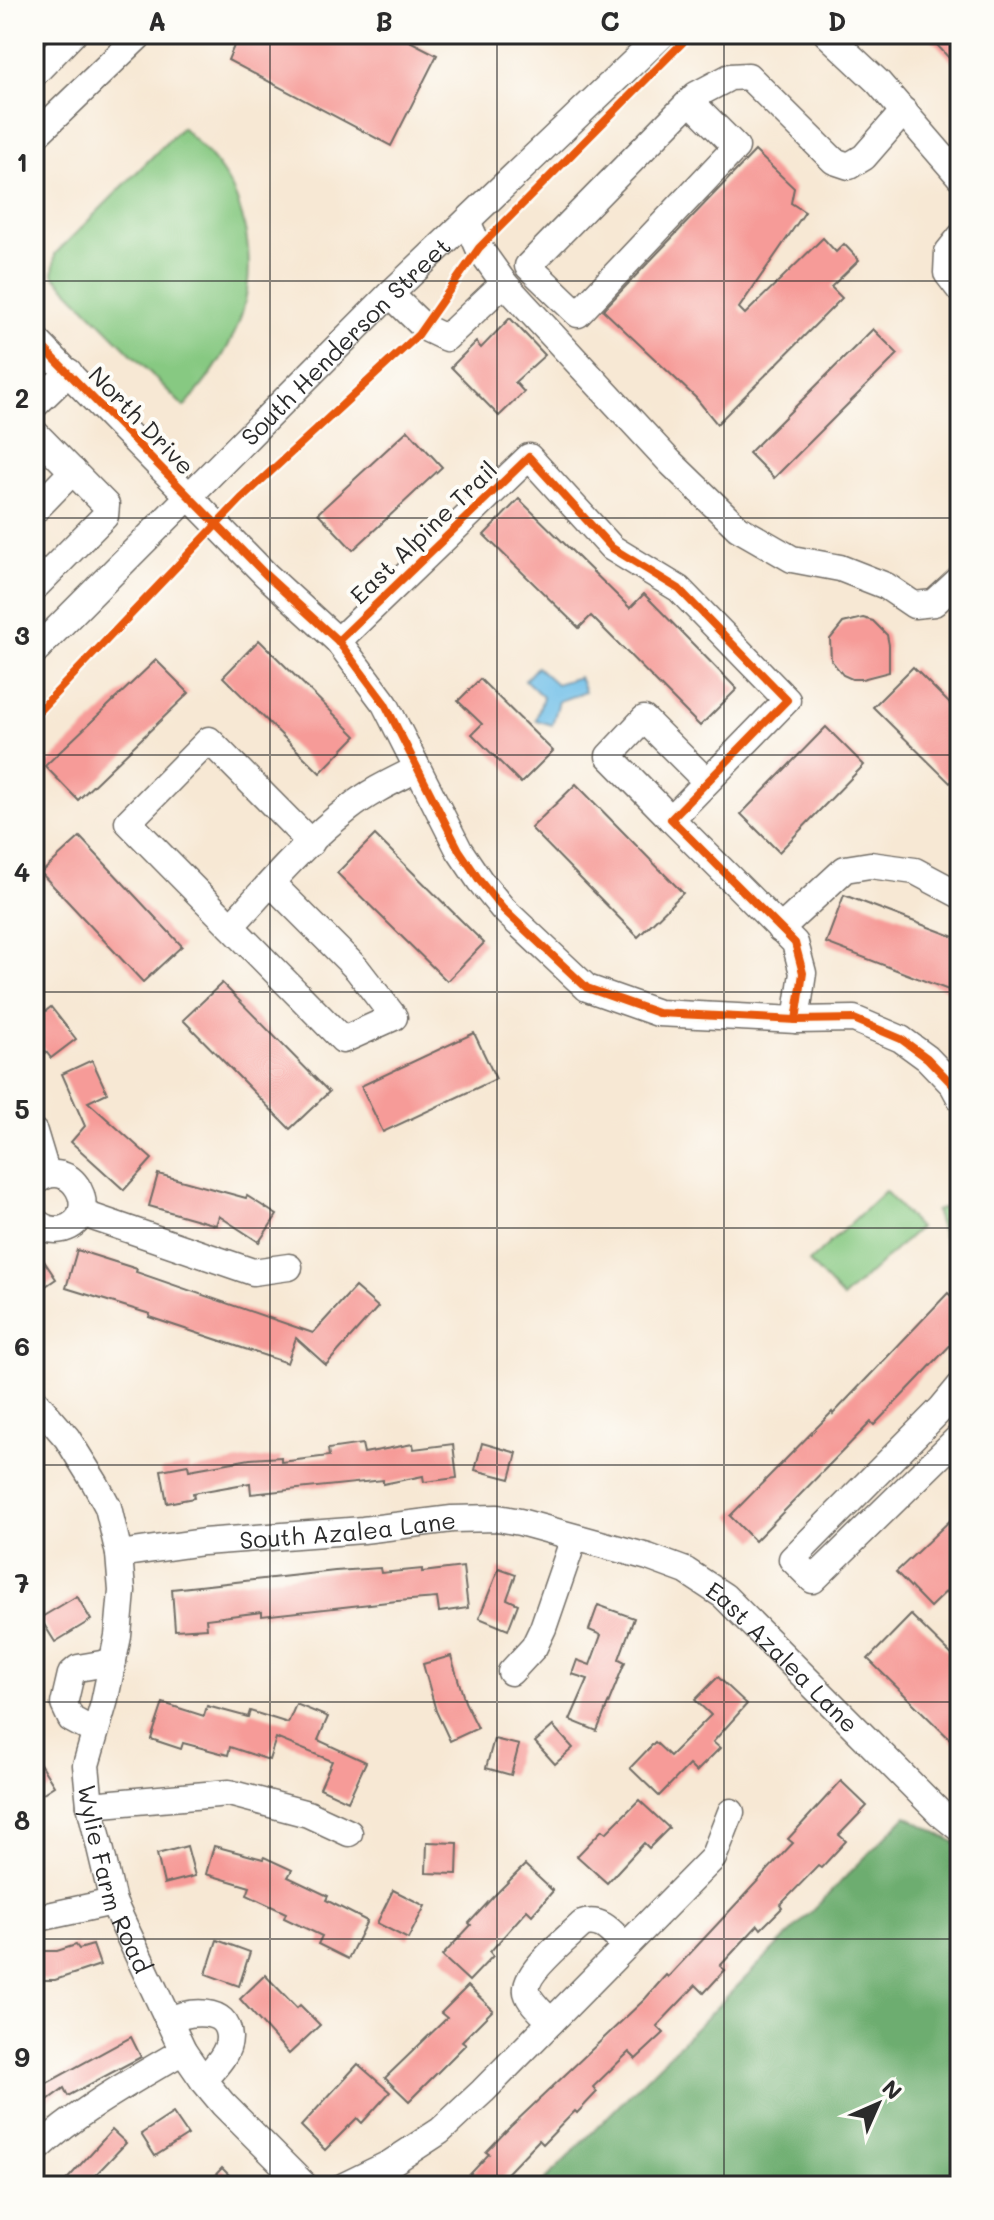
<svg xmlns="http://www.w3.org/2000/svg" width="994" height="2220" viewBox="0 0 994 2220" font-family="Mali,sans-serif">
<rect width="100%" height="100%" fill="#fdfcf7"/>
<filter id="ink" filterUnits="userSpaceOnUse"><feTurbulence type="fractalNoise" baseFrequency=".0125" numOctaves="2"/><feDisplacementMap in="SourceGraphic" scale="16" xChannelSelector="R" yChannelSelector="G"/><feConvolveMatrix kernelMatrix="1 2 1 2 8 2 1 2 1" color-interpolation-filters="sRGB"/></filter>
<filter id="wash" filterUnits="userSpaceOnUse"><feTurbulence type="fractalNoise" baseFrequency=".006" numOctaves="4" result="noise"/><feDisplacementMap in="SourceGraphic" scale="32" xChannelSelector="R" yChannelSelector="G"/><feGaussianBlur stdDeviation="1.8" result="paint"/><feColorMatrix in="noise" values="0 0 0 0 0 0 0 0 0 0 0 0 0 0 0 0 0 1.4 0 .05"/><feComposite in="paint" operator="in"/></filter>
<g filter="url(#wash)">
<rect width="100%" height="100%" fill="#f7e8d4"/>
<g fill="#87c982" stroke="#597a56" stroke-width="2">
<path d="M182,127C203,148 227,172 237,200C266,282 240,346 184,407L53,275L55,254Z"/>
<polygon points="885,1191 919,1228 843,1298 809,1262"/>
<polygon points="960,1203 960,1273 956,1275 935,1211"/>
</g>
<polygon fill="#6dad70" stroke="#4c6c4e" stroke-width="2" points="906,1816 960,1845 960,2186 539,2186"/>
<polygon fill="#6dbee8" stroke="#4c748a" stroke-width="2" points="537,667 556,684 579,677 585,692 559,701 552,725 536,720 543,697 525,680"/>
<g id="blocks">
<g fill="#f69b98">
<polygon points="239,34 396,34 437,55 391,146 228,60"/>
<polygon points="927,34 960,34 960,70"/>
<polygon points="755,151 794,188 791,203 805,212 739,308 745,314 823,238 836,252 844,244 859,260 831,287 842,298 717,424 696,398 603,310"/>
<polygon points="510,318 545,355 515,382 524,392 499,416 451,367 476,342 481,348"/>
<polygon points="873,329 898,354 774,478 749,453"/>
<polygon points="408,430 442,467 353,550 318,513"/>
<polygon points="519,499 630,608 644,594 737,689 700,726 591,616 579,628 484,535"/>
<polygon points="863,618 873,621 887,635 889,645 889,672 862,679 852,679 843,675 831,660 830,639 843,623"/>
<polygon points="259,640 356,736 320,773 223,677"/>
<polygon points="156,660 189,693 78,800 45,766"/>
<polygon points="913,667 960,714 960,774 950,783 873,707"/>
<polygon points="480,679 553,751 521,783 472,734 482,724 458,701"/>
<polygon points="826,727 864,765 779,852 741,814"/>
<polygon points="576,784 683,893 638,937 531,828"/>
<polygon points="375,835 484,943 447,981 337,873"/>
<polygon points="80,837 182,946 143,982 41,873"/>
<polygon points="844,895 960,939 960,967 951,991 826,943"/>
<polygon points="222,983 329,1092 290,1129 183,1020"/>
<polygon points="51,1007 76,1039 51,1058 34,1036 34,1020"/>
<polygon points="474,1033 496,1079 383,1132 361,1086"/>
<polygon points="92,1060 107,1093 88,1102 152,1159 124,1190 71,1142 85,1126 62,1074"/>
<polygon points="158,1174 246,1198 247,1196 277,1215 259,1242 219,1216 216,1225 149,1206"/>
<polygon points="34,1246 56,1279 34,1294"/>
<polygon points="77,1250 137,1269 136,1272 313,1333 355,1287 378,1307 326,1365 296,1338 287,1363 149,1317 150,1314 66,1288"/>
<polygon points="948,1293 960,1305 960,1335 874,1425 871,1422 755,1541 730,1516 832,1412 833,1414"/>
<polygon points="482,1443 517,1453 510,1479 475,1470"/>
<polygon points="362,1444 364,1453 413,1444 414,1449 453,1444 457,1478 424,1482 423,1476 383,1484 383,1480 251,1494 250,1483 193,1493 194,1498 167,1503 161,1470 188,1465 189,1470 250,1459 281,1457 281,1462 329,1456 328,1449"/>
<polygon points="960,1511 960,1578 930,1607 896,1572"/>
<polygon points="463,1567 468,1608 439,1612 437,1598 397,1601 262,1616 262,1612 206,1619 207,1628 175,1630 172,1589 335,1571 380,1568 381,1573 422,1569 422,1572"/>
<polygon points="499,1568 516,1574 507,1599 518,1604 508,1630 479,1618"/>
<polygon points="77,1596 91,1620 55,1642 40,1618"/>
<polygon points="598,1605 634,1618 619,1659 625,1662 597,1731 570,1720 588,1679 572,1674 577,1660 590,1665 601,1635 589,1630"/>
<polygon points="911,1615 960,1663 960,1749 868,1659"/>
<polygon points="451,1656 465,1702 478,1728 450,1741 436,1711 423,1664"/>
<polygon points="718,1677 747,1704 713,1742 720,1748 696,1772 689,1765 659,1796 630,1768 655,1742 670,1756 711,1715 695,1700"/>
<polygon points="163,1703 204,1716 207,1706 248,1717 250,1711 288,1723 296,1704 328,1717 318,1740 366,1762 348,1801 320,1788 332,1761 276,1738 269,1760 230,1747 228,1755 183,1743 181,1749 151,1739"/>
<polygon points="553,1726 573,1748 555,1764 535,1742"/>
<polygon points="494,1739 519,1745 511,1775 486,1768"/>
<polygon points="34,1754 54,1786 34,1799"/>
<polygon points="841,1781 867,1806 839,1835 846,1841 821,1868 818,1866 780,1905 782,1908 761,1929 758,1925 720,1966 725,1970 704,1993 696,1985 657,2026 664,2033 636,2059 629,2052 593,2087 597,2092 577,2113 575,2111 543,2144 539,2140 495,2186 459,2186 489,2154 486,2152 510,2127 644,2000 666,1975 668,1977 793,1843 788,1839"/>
<polygon points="639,1800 669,1828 649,1848 644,1843 607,1883 577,1856 602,1830 606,1833"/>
<polygon points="427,1842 458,1843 457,1874 426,1873"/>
<polygon points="187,1846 195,1876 164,1884 157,1854"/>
<polygon points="214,1846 263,1859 264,1857 292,1870 288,1877 328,1896 326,1900 367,1921 348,1959 318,1944 322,1936 284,1918 286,1913 247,1895 250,1887 206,1874"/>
<polygon points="525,1865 553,1891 532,1915 527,1910 490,1952 493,1956 469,1981 442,1956 471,1925 469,1923 493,1897"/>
<polygon points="393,1890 425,1906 408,1939 377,1923"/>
<polygon points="217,1940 250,1952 239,1986 206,1974"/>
<polygon points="76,1945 79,1949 93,1945 100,1965 55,1980 34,1980 34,1951 57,1951"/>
<polygon points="265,1975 297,2008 300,2005 320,2025 289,2054 240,1999"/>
<polygon points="468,1986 493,2010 462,2041 466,2044 409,2101 385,2078 447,2018 441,2013"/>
<polygon points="131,2037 141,2057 68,2096 64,2088 34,2110 34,2090"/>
<polygon points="358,2064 390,2092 362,2123 357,2118 325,2150 301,2126"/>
<polygon points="173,2113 188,2135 155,2156 141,2134"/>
<polygon points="112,2130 126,2143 85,2186 61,2186"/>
<polygon points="222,2168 240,2186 205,2186"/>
</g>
</g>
</g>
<g filter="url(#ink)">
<use href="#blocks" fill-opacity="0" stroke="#726d66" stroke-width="2"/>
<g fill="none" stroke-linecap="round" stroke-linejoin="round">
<defs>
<g id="minor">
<polyline points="827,34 878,82 960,177"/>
<polyline points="34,74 73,34"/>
<polyline points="690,101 736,147 578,314 528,266 696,95 730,77 748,76 834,161 849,166 864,157 904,111"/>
<polyline points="34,137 141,34"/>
<polyline points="467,221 479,248 504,283 670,462 738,528 792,559 840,568 886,586 914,605 934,603 960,579"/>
<polyline points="960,237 948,252 947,273 960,290"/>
<polyline points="390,294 425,328 446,338 504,283"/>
<polyline points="34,338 266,575 338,641 385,704 459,850 480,881 503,909 587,988 658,1013 796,1020 854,1019 901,1039 927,1058 953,1085 960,1098"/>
<polyline points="34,406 69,372"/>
<polyline points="34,432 106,505 105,516 34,588"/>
<polyline points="34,511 73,471"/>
<polyline points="338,641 529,457 612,548 679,589 787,700 671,819 795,943 803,973 796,1020"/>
<path id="s1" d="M34,652L390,294L663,34"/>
<polyline points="671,819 609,756 644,719 706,781"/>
<polyline points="271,883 357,969 394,1017 343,1040 128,822 209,740 311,843"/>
<path d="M231,926C268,886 305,842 348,809C369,792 393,781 417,769"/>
<polyline points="780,929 845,869 870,865 915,871 960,895"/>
<polyline points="34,1132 47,1175"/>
<path d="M34,1183C72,1150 105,1217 63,1229C51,1232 42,1228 34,1220"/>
<polyline points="81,1213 253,1272 289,1267"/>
<polyline points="960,1386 941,1409 792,1559 813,1580 960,1436"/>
<path id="s2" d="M34,1400L67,1438L95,1483L108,1507L119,1554L122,1591L118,1636L104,1703L86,1765L90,1805L113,1902L183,2051L203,2080L223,2104L305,2186"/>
<path id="s3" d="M119,1554L203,1542L363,1530L452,1519L498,1518L520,1522L648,1557L686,1571L724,1596L940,1813L960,1829"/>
<polyline points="511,1672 534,1647 543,1628 574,1538"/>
<polyline points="95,1732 71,1719 64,1704 71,1674 78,1668 113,1662"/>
<polyline points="90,1805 229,1793 308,1814 349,1833"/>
<polyline points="34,1919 113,1902"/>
<path d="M168,2020C188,2012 228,2005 229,2038C229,2054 213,2069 203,2080"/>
<path d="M551,2022C543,2013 530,2003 527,1992C523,1973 569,1937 582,1924C602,1917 613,1934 625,1946"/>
<path d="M34,2152C79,2110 130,2082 183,2051"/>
<polyline points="344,2186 391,2163 440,2131 483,2091 713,1858 731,1812"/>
</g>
</defs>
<use href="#minor" stroke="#726d66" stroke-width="29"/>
<use href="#minor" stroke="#fff" stroke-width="26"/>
<defs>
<g id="cycleway">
<polyline points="34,338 266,575 338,641 385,704 459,850 480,881 503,909 587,988 658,1013 796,1020 854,1019 901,1039 927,1058 953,1085 960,1098"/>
<polyline points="338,641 529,457 612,548 679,589 787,700 671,819 795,943 803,973 796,1020"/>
<polyline points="34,716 241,499 418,335 479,248 691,34"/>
</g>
</defs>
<use href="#cycleway" stroke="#fdfcf7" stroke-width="13"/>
<use href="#cycleway" stroke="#e8590c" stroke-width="8"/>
</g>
</g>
<path fill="none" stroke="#2b2b2b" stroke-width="2" stroke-opacity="0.55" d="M270,34V2186M497,34V2186M724,34V2186M34,281H960M34,518H960M34,755H960M34,992H960M34,1228H960M34,1465H960M34,1702H960M34,1939H960"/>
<g text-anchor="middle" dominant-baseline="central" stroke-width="8" stroke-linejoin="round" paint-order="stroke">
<g font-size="24" fill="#2b2b2b" stroke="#fdfcf7">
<text stroke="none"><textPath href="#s1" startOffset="440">South Henderson Street</textPath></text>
<text transform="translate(142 420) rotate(46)">North Drive</text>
<text transform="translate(423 532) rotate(-44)">East Alpine Trail</text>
<text stroke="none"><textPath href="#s3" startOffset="230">South Azalea Lane</textPath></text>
<text stroke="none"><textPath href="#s3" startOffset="706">East Azalea Lane</textPath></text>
<text stroke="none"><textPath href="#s2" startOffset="512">Wylie Farm Road</textPath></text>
</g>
</g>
<rect width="994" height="2220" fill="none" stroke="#fdfcf7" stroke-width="88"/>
<g transform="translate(878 2104) rotate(45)" stroke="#fdfcf7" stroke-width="6" paint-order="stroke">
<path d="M0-6L14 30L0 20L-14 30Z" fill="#2b2b2b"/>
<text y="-12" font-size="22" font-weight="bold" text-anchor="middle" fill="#2b2b2b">N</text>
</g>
<rect x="44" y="44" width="906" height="2132" fill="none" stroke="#2b2b2b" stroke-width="3"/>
<g font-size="26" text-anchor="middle" font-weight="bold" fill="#2b2b2b">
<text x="157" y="31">A</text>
<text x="384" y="31">B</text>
<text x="610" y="31">C</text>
<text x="837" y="31">D</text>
<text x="22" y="172">1</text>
<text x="22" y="408">2</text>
<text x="22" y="645">3</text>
<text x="22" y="882">4</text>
<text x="22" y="1119">5</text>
<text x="22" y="1356">6</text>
<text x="22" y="1593">7</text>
<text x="22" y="1830">8</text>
<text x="22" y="2067">9</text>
</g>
</svg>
